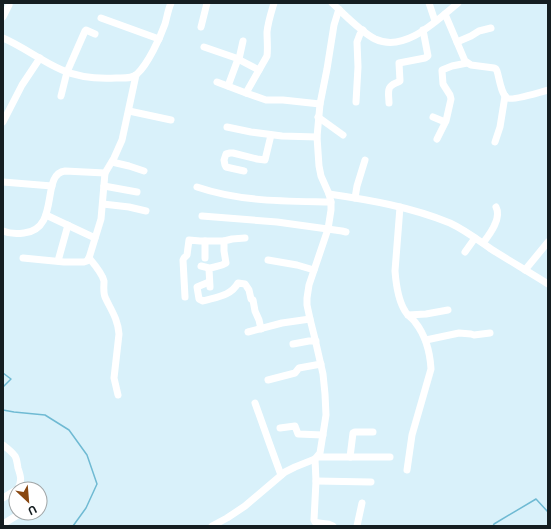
<svg xmlns="http://www.w3.org/2000/svg" width="551" height="529" viewBox="0 0 551 529" font-family="Inter,sans-serif">
<rect width="100%" height="100%" fill="#d9f1fa"/>
<g fill="none" stroke-linecap="round" stroke-linejoin="round">
<g stroke="#6fbad3" stroke-width="1.5">
<polyline points="3,373 11,379 3,387"/>
<polyline points="3,410 14,412 45,415 69,430 87,455 97,484 86,508 73,526"/>
<polyline points="493,526 494,524 536,499 548,512"/>
</g>
<g stroke="#fff" stroke-width="7">
<path d="M332,3C344,14 361,32 375,39C405,53 436,21 458,3"/>
<polyline points="429,3 435,21"/>
<path d="M445,14L465,61L471,65L494,68L496,69L497,71C499,77 501,94 507,98C511,101 541,92 548,90"/>
<polyline points="3,17 9,5"/>
<polyline points="101,18 159,39"/>
<polyline points="201,27 207,3"/>
<path d="M3,38C24,47 41,61 62,70C78,77 99,79 116,78C123,78 132,79 137,74C148,64 160,38 165,24C167,17 168,10 171,3"/>
<polyline points="457,42 471,36 479,31 491,28"/>
<polyline points="204,47 236,58 259,70"/>
<polyline points="239,59 243,41"/>
<polyline points="217,82 246,93 266,100 283,100 320,104"/>
<polyline points="228,86 238,59"/>
<path d="M246,93L267,56C268,48 267,40 267,32C268,22 271,13 274,3"/>
<polyline points="61,96 67,72 85,31 86,30 95,34"/>
<polyline points="356,102 358,67 357,42 360,34 363,30"/>
<path d="M389,103C389,98 387,89 391,86C394,83 397,83 400,81L399,63L425,58L428,56L423,30"/>
<polyline points="129,111 171,120"/>
<polyline points="318,117 343,135"/>
<polyline points="433,117 445,122"/>
<polyline points="3,122 22,85 40,58"/>
<polyline points="227,127 251,132 282,136 317,137"/>
<polyline points="437,139 446,121 451,99 450,95 443,84 442,71 442,70 452,66 467,63"/>
<polyline points="495,142 500,127 505,96"/>
<polyline points="112,162 129,166 144,171"/>
<polyline points="244,171 226,167 225,165 224,160 226,154 230,153 233,153 257,159 265,160 271,135"/>
<polyline points="3,182 52,186"/>
<polyline points="104,186 137,192"/>
<path d="M197,187C241,202 285,201 331,202"/>
<path d="M329,194C370,200 411,207 450,223C465,230 478,240 491,249C510,261 529,272 548,284"/>
<polyline points="355,198 357,186 365,160"/>
<polyline points="103,204 129,207 146,211"/>
<path d="M400,207L395,271C396,284 398,300 405,311C407,315 412,318 415,322C426,336 430,351 431,369L412,435L407,470"/>
<polyline points="46,215 95,238"/>
<polyline points="202,216 277,222 342,231 346,232"/>
<path d="M3,231C10,234 17,234 24,233C61,229 40,174 65,171L105,173"/>
<path d="M483,243C490,234 502,218 496,207"/>
<polyline points="465,252 475,238"/>
<polyline points="23,258 64,262 84,262 87,261 89,258 101,219 105,173 114,158 122,140 136,75"/>
<path d="M89,258C94,264 102,273 104,281C104,286 103,292 105,297C111,310 118,319 119,334L114,378L118,395"/>
<polyline points="205,258 205,241"/>
<polyline points="268,260 297,265 314,270"/>
<polyline points="58,261 68,225"/>
<polyline points="201,266 209,268"/>
<polyline points="525,270 548,242"/>
<path d="M209,282L197,287L199,299L203,301C216,297 231,296 238,283L245,284L249,290L251,299L253,300L255,311L259,320L261,329"/>
<path d="M210,287L209,269C214,266 220,267 226,263L224,251V241L232,239L245,238"/>
<polyline points="185,297 183,260 184,258 187,255 189,240 200,241 224,241"/>
<polyline points="408,315 426,314 448,310"/>
<polyline points="248,332 282,323 310,319"/>
<polyline points="426,340 459,333 471,334 474,335 490,333"/>
<polyline points="293,344 309,341 316,341"/>
<polyline points="268,380 295,373 299,368 321,364"/>
<polyline points="255,403 270,445 281,475"/>
<polyline points="280,428 295,426 298,434 323,435"/>
<path d="M3,445C7,448 12,452 15,456C17,459 17,463 18,468C21,477 22,480 18,489"/>
<polyline points="318,457 390,457"/>
<polyline points="350,457 353,433 355,432 373,432"/>
<path d="M315,459L316,481L314,520L315,522C321,525 326,522 333,526"/>
<polyline points="316,481 371,482"/>
<polyline points="3,498 16,490"/>
<polyline points="3,524 21,513"/>
<polyline points="212,526 227,518 245,506 285,472 295,467 315,459 320,453 326,415 325,394 323,374 315,339 310,319 307,305 307,298 309,285 328,229 331,210 331,202 329,194 321,176 319,166 317,137 320,104 327,69 334,25 339,9"/>
<polyline points="357,526 362,503"/>
</g>
</g>
<rect width="551" height="529" fill="none" stroke="#151e21" stroke-width="8"/>
<g transform="translate(28 501) rotate(154)"><circle r="19" fill="#ffffff" stroke="#a1a5a6"/>
<path d="M0-3L7 15L0 10L-7 15Z" fill="#884711"/>
<text y="-6" font-size="11" font-weight="bold" text-anchor="middle" fill="#151e21">U</text>
</g>
</svg>
